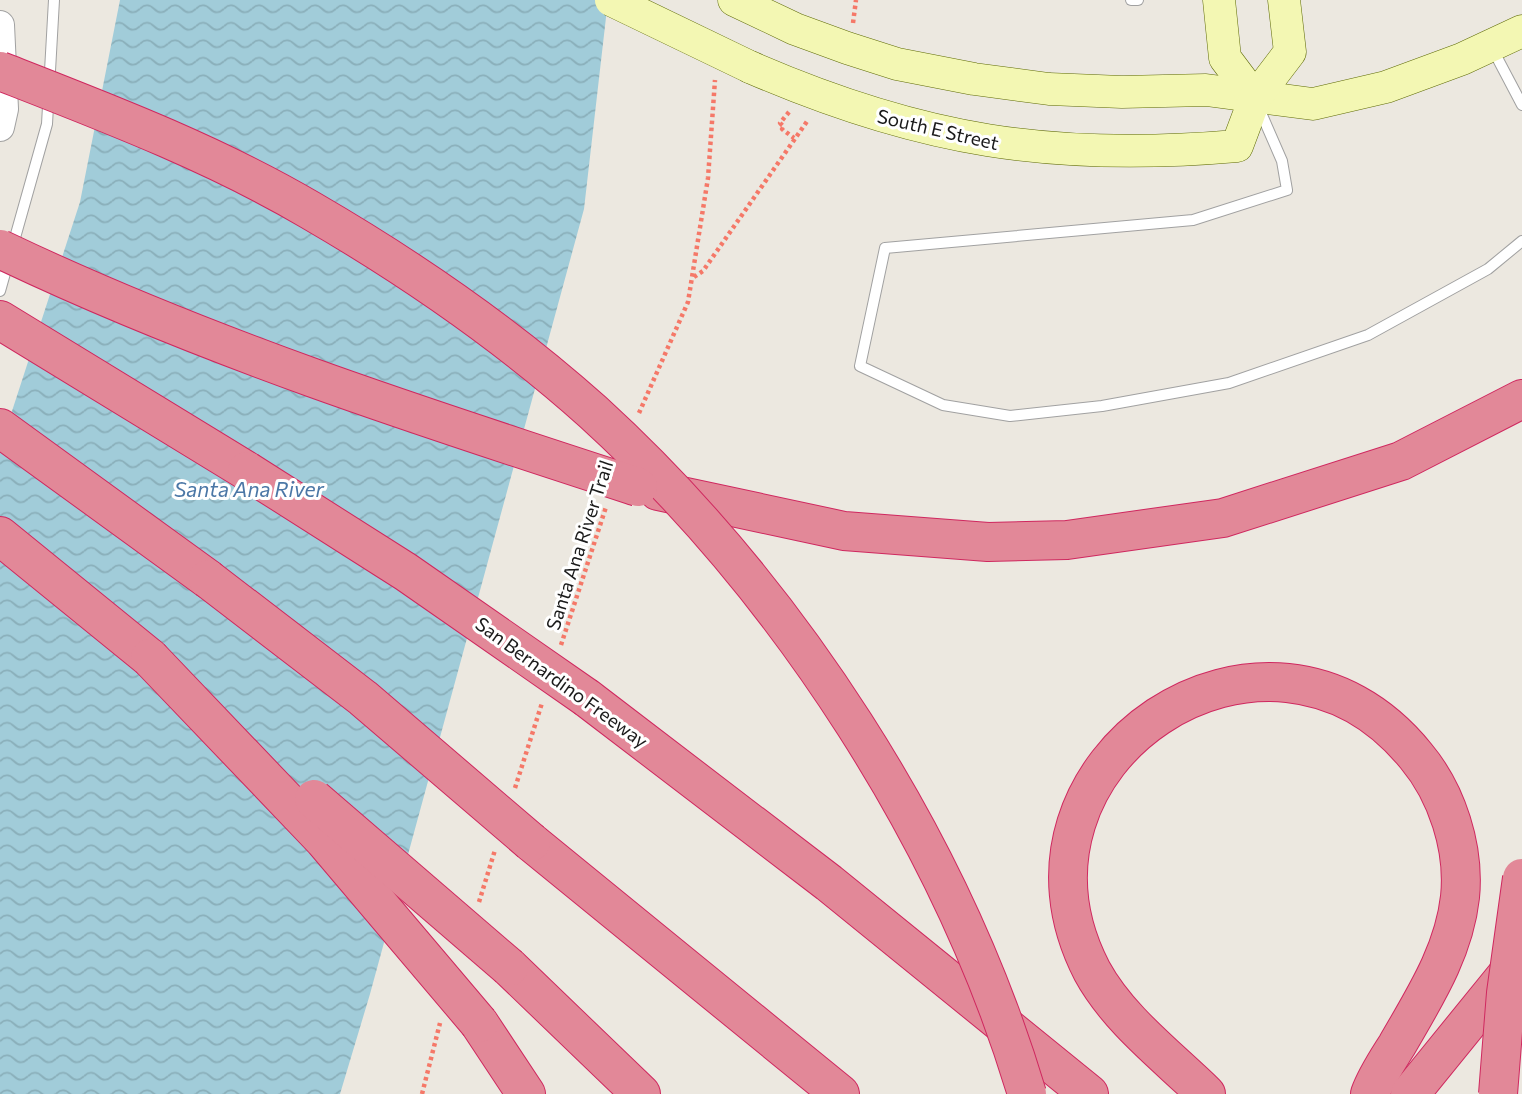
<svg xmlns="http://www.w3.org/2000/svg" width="1522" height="1094" viewBox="0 0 1522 1094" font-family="Commissioner,sans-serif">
<defs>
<pattern id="water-waves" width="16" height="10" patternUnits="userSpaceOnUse" patternTransform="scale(1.75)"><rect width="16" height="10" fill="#a1ccd9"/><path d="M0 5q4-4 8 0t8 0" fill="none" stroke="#8aafba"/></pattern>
</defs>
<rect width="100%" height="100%" fill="#ece8e0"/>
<polygon fill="url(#water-waves)" points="120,0 608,0 584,209 370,994 340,1094 0,1094 0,448 80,202"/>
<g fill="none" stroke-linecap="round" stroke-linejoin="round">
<defs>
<g id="service">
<polyline points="1131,0 1138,0"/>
<polyline points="1492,48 1522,105"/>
<polyline points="1258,106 1282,161 1287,190 1193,220 885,248 860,366 943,405 1010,416 1102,406 1229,383 1368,335 1488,269 1522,241"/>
<polyline points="0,291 47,124 54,0"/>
</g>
<polyline id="tertiary" points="0,25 4,109 0,127"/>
<g id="secondary">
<polyline points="734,0 795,29 847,48 897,64 974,79 1049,89 1122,92 1206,90 1313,104 1386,87 1462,59 1522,31"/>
<polyline points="1219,0 1225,58 1255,98"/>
<path d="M750,67C920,141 1053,162 1237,146L1255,98L1290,52L1284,0"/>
</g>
<g id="motorway">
<polyline points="0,320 247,471"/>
<polyline points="0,428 208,579"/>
<polyline points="658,491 844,531 988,542 1067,540 1223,518 1401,461 1522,399"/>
<polyline points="0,536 150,658"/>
<polyline points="587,698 829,883 1089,1094"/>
<polyline points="531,842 840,1094"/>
<polyline points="509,967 641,1094"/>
<polyline points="479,1023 526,1094"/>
<path d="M1206,1094C1167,1056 1118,1019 1092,971C984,762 1268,573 1416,756C1447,793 1465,848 1460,897C1454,952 1424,998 1397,1045C1387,1061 1376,1077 1370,1094"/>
<polyline points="1410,1094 1518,961"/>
</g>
</defs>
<use href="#service" stroke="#a1a1a1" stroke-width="12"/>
<use href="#tertiary" stroke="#a1a1a1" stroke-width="30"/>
<use href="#secondary" stroke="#5f6b08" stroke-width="33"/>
<use href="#motorway" stroke="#cf285f" stroke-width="40"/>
<g stroke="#f57868" stroke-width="4.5" stroke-dasharray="3.5 3.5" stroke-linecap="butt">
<polyline points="853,23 856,0"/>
<polyline points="789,112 780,123 784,127 782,129 794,138"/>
<polyline points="694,277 703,271 808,120"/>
<polyline points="639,413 688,302 708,178 715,80"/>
<polyline points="561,645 606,507"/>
<polyline points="515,788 542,703"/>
<polyline points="479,902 495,850"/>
<polyline points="422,1094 440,1023"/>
</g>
<use href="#service" stroke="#fff" stroke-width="10"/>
<use href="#tertiary" stroke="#fff" stroke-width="28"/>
<use href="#secondary" stroke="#f3f7b3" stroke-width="32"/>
<use href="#motorway" stroke="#e28898" stroke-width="38"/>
<defs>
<polyline id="secondary-bridge" points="611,0 750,67"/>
<g id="motorway-bridge">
<path d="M0,71C105,112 213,153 310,210C410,268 507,335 593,412C788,590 951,840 1027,1094"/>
<path d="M0,249C205,347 422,417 638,487"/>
<polyline points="247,471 406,572 587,698"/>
<polyline points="208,579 363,698 531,842"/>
<polyline points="150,658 324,840 479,1023"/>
<polyline points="314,799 509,967"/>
<polyline points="1498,1094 1506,993 1522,878"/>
</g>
</defs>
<use href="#secondary-bridge" stroke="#5f6b08" stroke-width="33" stroke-linecap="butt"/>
<use href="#motorway-bridge" stroke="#cf285f" stroke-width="40" stroke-linecap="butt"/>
<use href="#secondary-bridge" stroke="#f3f7b3" stroke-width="32"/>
<use href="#motorway-bridge" stroke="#e28898" stroke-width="38"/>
</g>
<g text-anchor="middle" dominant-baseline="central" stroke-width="6" stroke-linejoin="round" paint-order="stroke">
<g font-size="19" fill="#1a1a1a" stroke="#fff">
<text transform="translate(938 129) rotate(13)">South E Street</text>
<text transform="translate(579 545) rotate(-72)">Santa Ana River Trail</text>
<text transform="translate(562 682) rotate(36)">San Bernardino Freeway</text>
</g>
<g font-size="21" font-style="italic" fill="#4b77a6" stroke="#fff">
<text x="249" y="488">Santa Ana River</text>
</g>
</g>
</svg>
